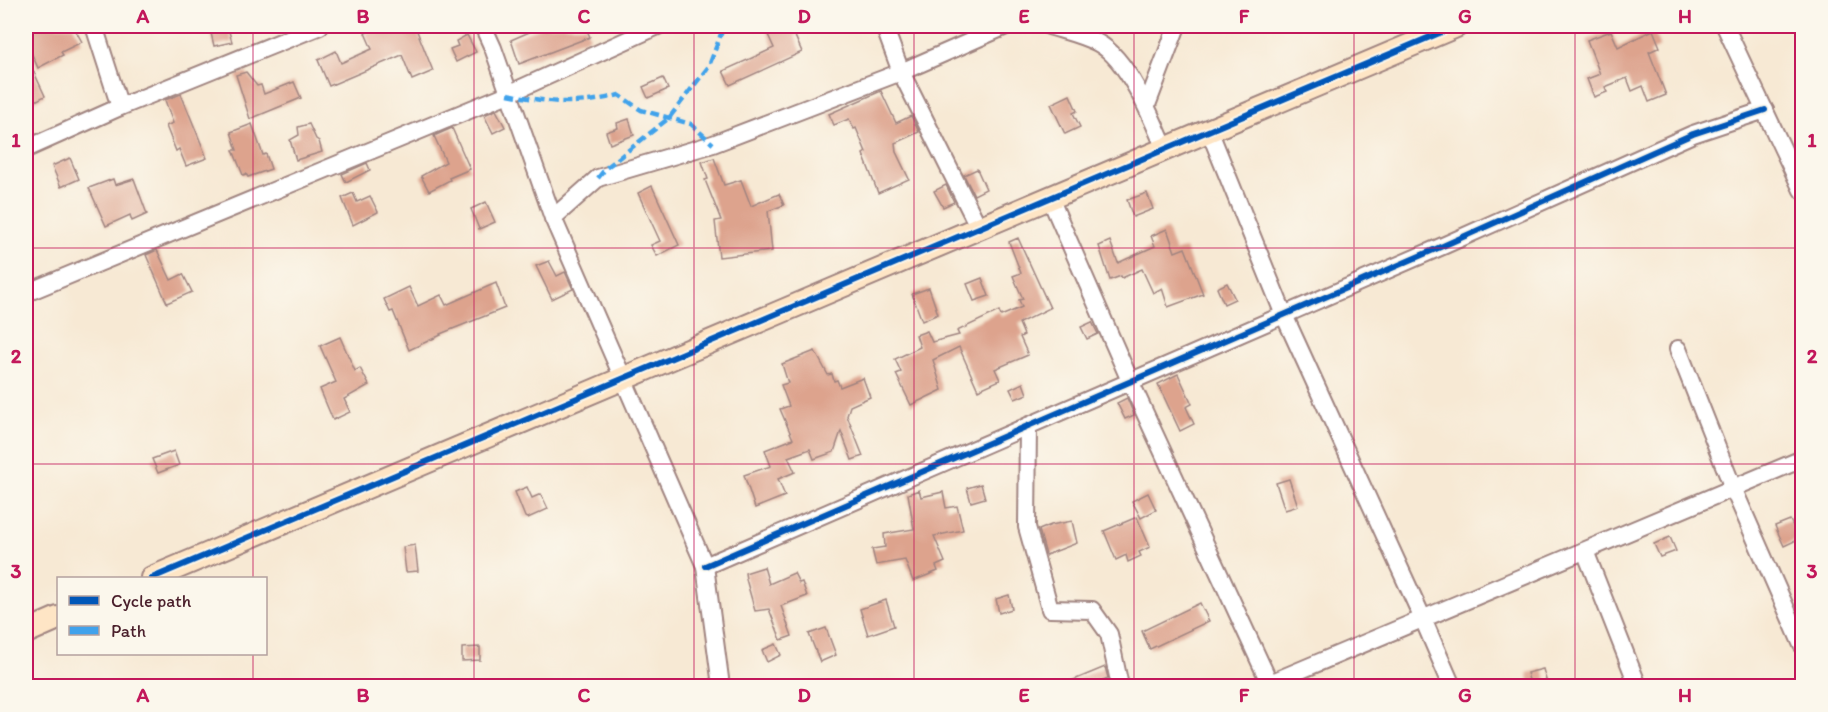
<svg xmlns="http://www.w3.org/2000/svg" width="1828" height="712" viewBox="0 0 1828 712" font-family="Itim,sans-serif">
<rect width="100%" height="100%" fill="#fbf7ec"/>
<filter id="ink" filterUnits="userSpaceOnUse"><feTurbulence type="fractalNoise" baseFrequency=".0167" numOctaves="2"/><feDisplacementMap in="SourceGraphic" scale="12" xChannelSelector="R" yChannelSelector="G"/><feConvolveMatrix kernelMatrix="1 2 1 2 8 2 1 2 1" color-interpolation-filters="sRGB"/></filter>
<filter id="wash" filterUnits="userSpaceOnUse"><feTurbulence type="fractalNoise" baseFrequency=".008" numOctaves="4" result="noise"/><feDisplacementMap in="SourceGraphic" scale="24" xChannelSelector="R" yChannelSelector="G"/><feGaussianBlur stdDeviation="1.35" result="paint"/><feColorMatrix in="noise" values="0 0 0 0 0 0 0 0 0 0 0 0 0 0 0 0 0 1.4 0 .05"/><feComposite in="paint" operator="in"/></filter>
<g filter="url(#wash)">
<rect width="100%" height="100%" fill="#f7e9d4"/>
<g id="blocks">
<g fill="#dda38d">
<polygon points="26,26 73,26 82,42 61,52 63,55 38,68 26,41"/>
<polygon points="382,26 415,26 433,71 412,80 402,55 329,86 318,60 336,51 341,63 372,49 365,33"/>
<polygon points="543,26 585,26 590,37 519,64 511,40"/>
<polygon points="764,26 816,26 795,36 802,52 730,85 723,71 774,48"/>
<polygon points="228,28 232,42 214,46 211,33"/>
<polygon points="1653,30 1660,47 1649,52 1666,95 1649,102 1643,86 1632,91 1627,78 1605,87 1607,92 1594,97 1587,79 1600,74 1587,40 1611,31 1618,47"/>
<polygon points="467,35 476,52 456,62 450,49 458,46 456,41"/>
<polygon points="26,55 45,96 26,106"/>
<polygon points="246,72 257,86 261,85 264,94 294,82 301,98 250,119 236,75"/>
<polygon points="663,78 668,89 648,98 643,87"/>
<polygon points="881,91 896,123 911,116 919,132 895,143 896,152 909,179 878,193 863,154 866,152 856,128 854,129 849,119 834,125 829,114"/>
<polygon points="181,94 207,158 186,166 179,149 176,151 166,126 173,123 165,100"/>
<polygon points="1070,95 1077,111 1073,113 1080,127 1065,134 1051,104"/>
<polygon points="496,110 505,127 493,133 484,115"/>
<polygon points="629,119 634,135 610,144 606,132 618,128 617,123"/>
<polygon points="252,124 263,155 266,154 271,169 248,177 246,174 243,175 233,150 237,150 231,132"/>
<polygon points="309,124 316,139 319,141 322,152 296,160 290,140 299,135 298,127"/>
<polygon points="452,128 470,169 449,178 450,180 429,191 421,176 446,162 434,136"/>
<polygon points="70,158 79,179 61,187 52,166"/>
<polygon points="714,158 724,185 741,180 751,206 779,194 784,205 768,211 772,251 719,257 715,221 721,220 705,180 708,179 702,162"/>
<polygon points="367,163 370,170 346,182 342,174"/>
<polygon points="977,169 986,189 974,195 964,175"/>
<polygon points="113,179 115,185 134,179 147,214 132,221 130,215 106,226 89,188"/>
<polygon points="946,185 954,202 943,207 934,191"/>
<polygon points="652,186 679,245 657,256 651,245 660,241 638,193"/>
<polygon points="353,193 357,202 370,196 378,212 353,225 342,198"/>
<polygon points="1147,193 1153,209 1133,217 1127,200"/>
<polygon points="486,202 495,222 479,229 471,209"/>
<polygon points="1167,229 1175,252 1185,248 1203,294 1168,307 1162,288 1153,293 1142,269 1122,278 1121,276 1110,280 1099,246 1110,241 1118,263 1155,246 1151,236"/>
<polygon points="1018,238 1050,308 1019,323 1024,335 1020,337 1028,355 995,369 1000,380 978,390 959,347 933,360 942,390 911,405 896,374 901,372 895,359 920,347 916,335 927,331 932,342 959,335 957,331 999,311 1001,316 1022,307 1019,300 1023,299 1013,276 1021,273 1009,242"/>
<polygon points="157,250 171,280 183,274 192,292 167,303 146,255"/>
<polygon points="549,261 557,276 565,272 573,289 552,299 536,266"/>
<polygon points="982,278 989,296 974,301 967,284"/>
<polygon points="496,283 505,308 440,334 441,335 409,350 393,311 390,312 384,299 409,287 418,306 441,295 446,305"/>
<polygon points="1227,283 1235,299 1224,304 1217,288"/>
<polygon points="929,288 938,314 922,321 912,294"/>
<polygon points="1092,322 1098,334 1087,339 1081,327"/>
<polygon points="340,337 355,371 360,368 369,385 344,399 350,412 333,420 320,389 336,382 320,346"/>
<polygon points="815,351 828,375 832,374 834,381 837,380 840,387 863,378 870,397 850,406 847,416 863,456 852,460 841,431 834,452 814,459 810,449 788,457 795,472 778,479 785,496 755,508 744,475 771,466 765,450 793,439 780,409 789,406 781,385 788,383 782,364"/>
<polygon points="1178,374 1192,404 1186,407 1194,424 1180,431 1158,384"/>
<polygon points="1023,383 1027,394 1015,399 1010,389"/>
<polygon points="1127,398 1134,415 1125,419 1117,403"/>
<polygon points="174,451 179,465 158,473 152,459"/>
<polygon points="1289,479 1298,506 1285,510 1276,483"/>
<polygon points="981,484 985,498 971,502 967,488"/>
<polygon points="527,487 532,498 541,494 548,509 528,518 525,517 515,492"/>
<polygon points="919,490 921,497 943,492 946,508 957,506 963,530 934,536 945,562 936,566 938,571 913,581 905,560 876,565 872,549 885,547 884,534 914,529 908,494"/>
<polygon points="1148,493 1156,510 1141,518 1132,501"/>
<polygon points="1137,517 1150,547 1139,552 1141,556 1128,562 1126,555 1116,560 1104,531"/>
<polygon points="1790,520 1799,539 1784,546 1775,526"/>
<polygon points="1072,521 1077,543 1046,555 1039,530 1051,525"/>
<polygon points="1670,537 1676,551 1660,557 1654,544"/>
<polygon points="415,545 418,571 406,572 403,547"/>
<polygon points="764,567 769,584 794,573 799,583 802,582 807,596 781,606 792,636 781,640 769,609 755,611 746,579 745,573"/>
<polygon points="1009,595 1012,609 999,613 996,599"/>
<polygon points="886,600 894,626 868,635 860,609"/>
<polygon points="1200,603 1209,621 1150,649 1142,631"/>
<polygon points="826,628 836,655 820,662 809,634"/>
<polygon points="776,644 781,655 767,662 762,650"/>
<polygon points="480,647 480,660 462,661 462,648"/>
<polygon points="1105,667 1108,678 1086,687 1057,687"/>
<polygon points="1543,669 1548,687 1531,687 1527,673"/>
</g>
</g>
</g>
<g filter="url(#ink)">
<use href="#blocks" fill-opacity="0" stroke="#a08480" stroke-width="1.5"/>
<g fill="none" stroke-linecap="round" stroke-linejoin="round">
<defs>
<g id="street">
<polyline points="94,26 120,107"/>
<polyline points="483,26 493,48 553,218 705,566 721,686"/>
<polyline points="884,26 901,72 979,228"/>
<path d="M1049,26C1065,31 1083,35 1098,43C1128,59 1152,118 1165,149"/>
<polyline points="1725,26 1802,190"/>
<polyline points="1147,105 1177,26"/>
<polyline points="1209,130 1284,315 1423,619 1452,686"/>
<polyline points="26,149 120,107 320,26"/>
<polyline points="1050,198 1131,383 1271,686"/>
<polyline points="553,218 598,178 713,144 901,72 1006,26"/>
<polyline points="26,293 508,94 658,26"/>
<polyline points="1678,349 1733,488 1802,645"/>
<polyline points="1028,426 1027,527 1050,609 1092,610 1109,634 1120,686"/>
<polyline points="1585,551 1638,686"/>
<polyline points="705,566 1445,245 1693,134 1765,110"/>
<polyline points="1263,686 1802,459"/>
</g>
<g id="secondary">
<polyline points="152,578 1456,26"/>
<polyline points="26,632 58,618"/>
</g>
</defs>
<use href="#street" stroke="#a08480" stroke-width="20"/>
<use href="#secondary" stroke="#a08480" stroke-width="26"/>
<use href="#street" stroke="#fff" stroke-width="16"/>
<use href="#secondary" stroke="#fee5c5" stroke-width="22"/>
<g stroke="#40a2eb" stroke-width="4.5" stroke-dasharray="9 4.5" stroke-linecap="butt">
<path d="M508,94C551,103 576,106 619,95L641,110L691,124L713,144"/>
<polyline points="598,178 606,168 669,118 709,66 724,26"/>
</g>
<defs>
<g id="cycleway">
<polyline points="705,566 1445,245 1693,134 1765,110"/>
<polyline points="152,578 1456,26"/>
</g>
</defs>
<use href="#cycleway" stroke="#fbf7ec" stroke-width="10"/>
<use href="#cycleway" stroke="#0057b8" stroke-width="6"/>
</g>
</g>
<path fill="none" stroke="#c2185b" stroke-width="1.5" stroke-opacity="0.55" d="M253,26V578M474,26V686M694,26V686M914,26V686M1134,26V686M1354,26V686M1575,26V686M26,248H1802M26,464H1802M253,654V686"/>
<rect width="1828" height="712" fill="none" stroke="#fbf7ec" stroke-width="66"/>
<rect x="57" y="577" width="210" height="78" fill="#fbf7ec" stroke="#b4a19f" stroke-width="1.5"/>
<rect x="69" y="596" width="30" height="9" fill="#0057b8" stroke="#b4a19f" stroke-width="1.5"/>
<text x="111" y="607" font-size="18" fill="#4a1f2b">Cycle path</text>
<rect x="69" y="626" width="30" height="9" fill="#40a2eb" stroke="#b4a19f" stroke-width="1.5"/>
<text x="111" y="637" font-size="18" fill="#4a1f2b">Path</text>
<rect x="33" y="33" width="1762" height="646" fill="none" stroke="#c2185b" stroke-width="2"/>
<g font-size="20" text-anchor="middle" font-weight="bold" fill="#c2185b">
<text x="143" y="23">A</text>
<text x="363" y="23">B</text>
<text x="584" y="23">C</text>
<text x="804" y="23">D</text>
<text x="1024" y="23">E</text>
<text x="1244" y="23">F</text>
<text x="1465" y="23">G</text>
<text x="1685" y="23">H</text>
<text x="16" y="147">1</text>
<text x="1812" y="147">1</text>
<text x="16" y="363">2</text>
<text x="1812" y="363">2</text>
<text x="16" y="578">3</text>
<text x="1812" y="578">3</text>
<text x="143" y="702">A</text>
<text x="363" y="702">B</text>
<text x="584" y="702">C</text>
<text x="804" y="702">D</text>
<text x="1024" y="702">E</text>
<text x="1244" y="702">F</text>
<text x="1465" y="702">G</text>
<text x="1685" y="702">H</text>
</g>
</svg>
